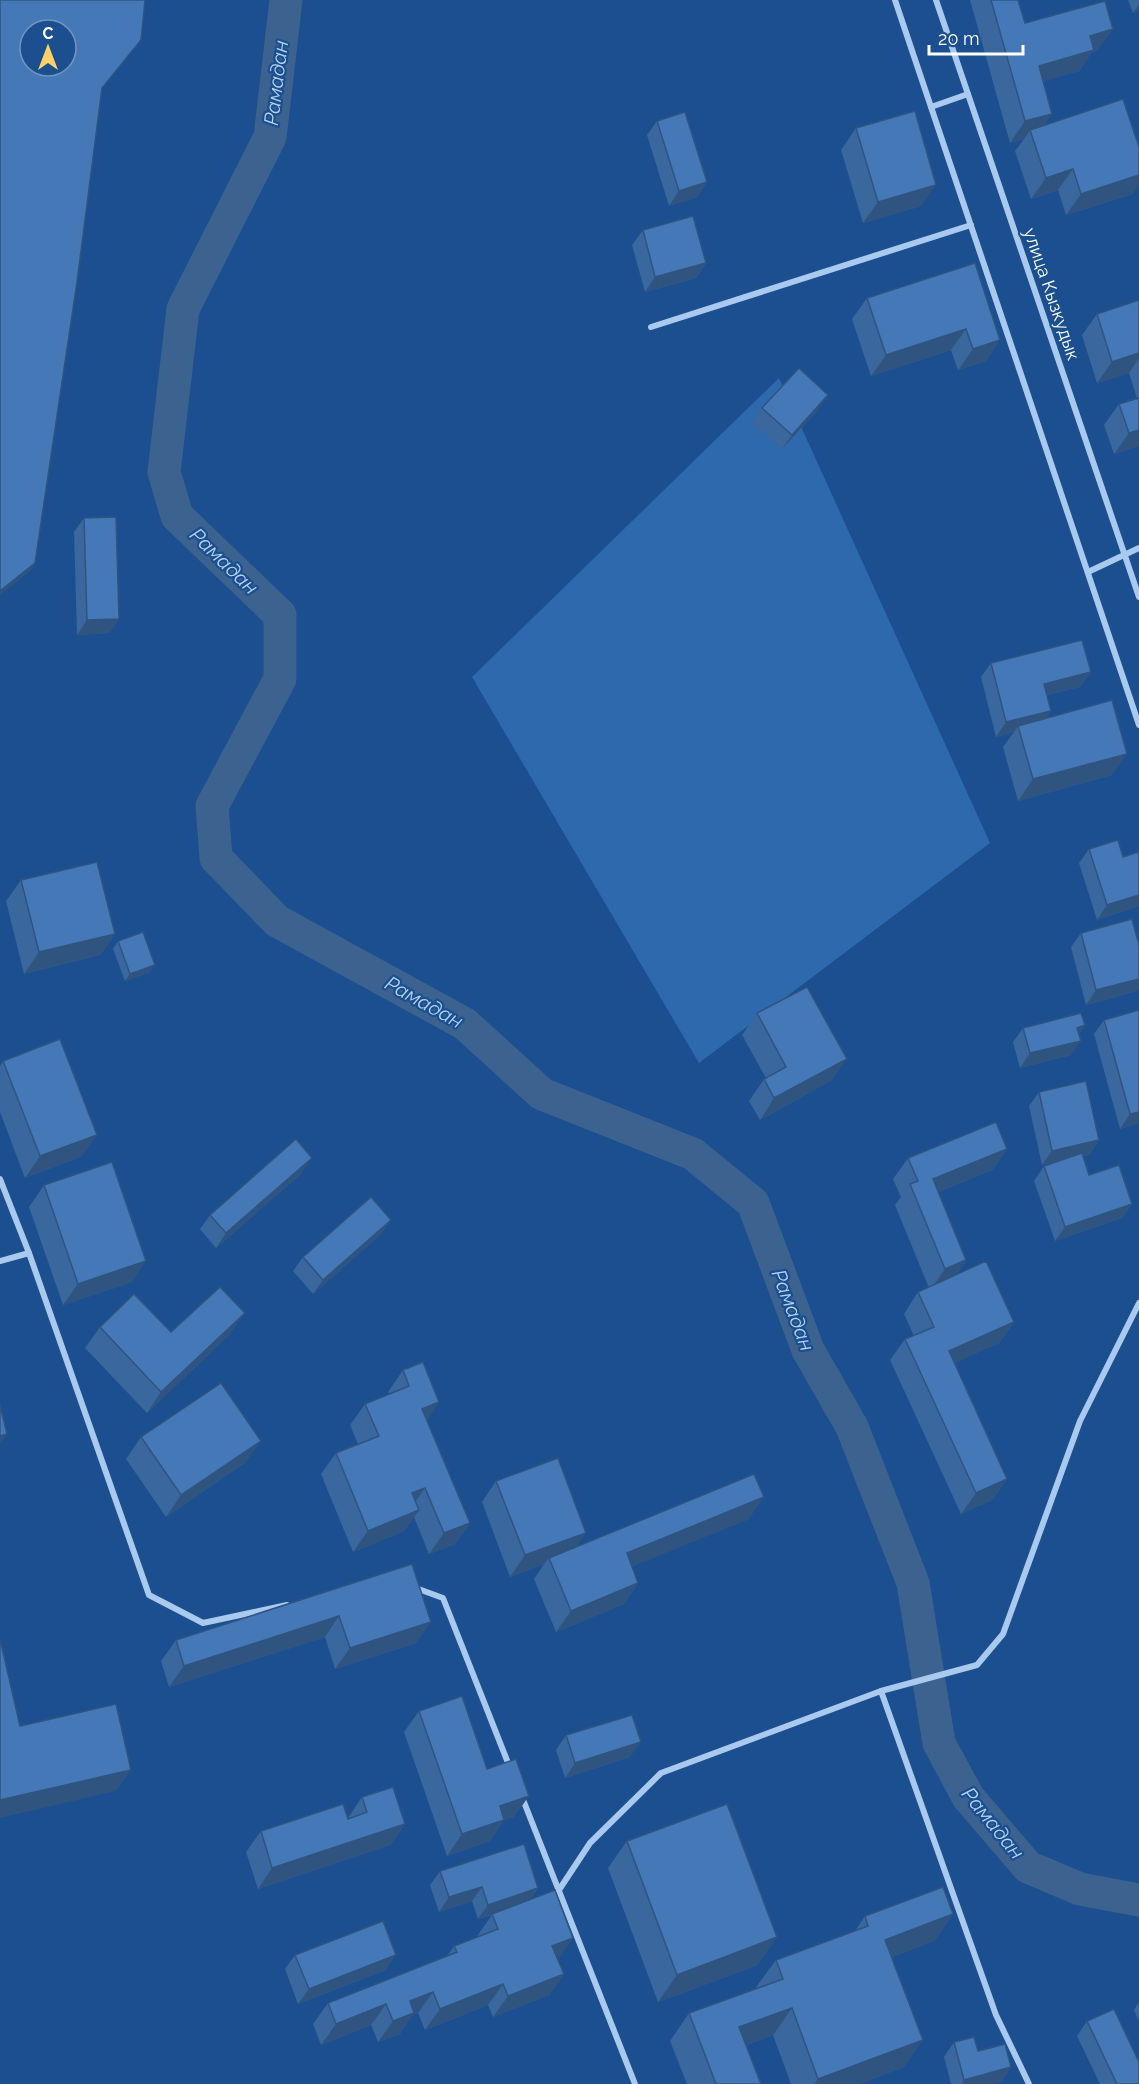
<svg xmlns="http://www.w3.org/2000/svg" width="1139" height="2084" viewBox="0 0 1139 2084" font-family="Raleway,sans-serif">
<rect width="100%" height="100%" fill="#1b4f8f"/>
<polygon fill="#2e69ad" points="779,378 990,843 699,1063 472,677"/>
<g fill="none" stroke-linecap="round" stroke-linejoin="round">
<polyline stroke="#3c6290" stroke-width="33" points="286,0 270,137 183,309 164,472 177,516 280,615 280,679 212,806 216,858 277,921 465,1024 542,1094 693,1154 753,1203 808,1350 852,1427 913,1583 939,1743 968,1797 1028,1867 1080,1889 1139,1900"/>
<g stroke="#a9c9ee" stroke-width="6">
<polyline points="895,0 1139,725"/>
<polyline points="936,0 1139,597"/>
<polyline points="931,107 968,94"/>
<polyline points="651,327 971,225"/>
<polyline points="1088,572 1139,548"/>
<polyline points="0,1179 29,1253 149,1595 203,1623 287,1605"/>
<polyline points="0,1261 29,1253"/>
<polyline points="413,1587 443,1598 510,1768"/>
<polyline points="881,1691 996,2015 1029,2084"/>
<polyline points="522,1797 635,2084"/>
<polyline points="559,1890 590,1843 661,1773 881,1691 977,1665 1003,1634 1080,1421 1139,1303"/>
</g>
</g>
<g fill="#3a679d">
<polygon points="970,0 1018,0 1025,23 1098,50 1092,52 1079,71 1043,81 1052,114 1044,125 1133,194 1066,215 1058,190 1031,199 1015,151 1024,139 1010,143"/>
<polygon points="1128,0 1139,0 1139,11 1133,13"/>
<polygon points="657,121 707,182 697,197 669,206 647,135"/>
<polygon points="856,128 921,206 863,223 841,150"/>
<polygon points="643,230 706,263 696,278 645,292 632,245"/>
<polygon points="867,298 1000,340 986,361 958,370 951,350 871,376 852,319"/>
<polygon points="1139,300 1139,446 1114,454 1104,425 1119,404 1137,398 1129,373 1097,383 1082,335 1097,314"/>
<polygon points="762,408 818,410 782,449 752,423"/>
<polygon points="84,518 119,619 109,633 77,635 74,532"/>
<polygon points="991,663 1091,672 1080,687 1047,695 1051,711 1046,718 1112,775 1018,801 1003,747 1014,732 996,737 981,677"/>
<polygon points="1089,849 1123,857 1139,906 1097,920 1079,863"/>
<polygon points="21,880 115,934 100,955 24,974 6,901"/>
<polygon points="1081,933 1137,991 1086,1005 1071,947"/>
<polygon points="118,941 150,972 125,981 113,949"/>
<polygon points="1139,1010 1139,1123 1120,1129 1094,1034 1104,1020"/>
<polygon points="757,1013 832,1080 760,1120 749,1101 764,1079 766,1078 742,1035"/>
<polygon points="1085,1025 1079,1034 1071,1055 1020,1068 1013,1042 1023,1028"/>
<polygon points="3,1061 82,1156 25,1178 0,1112 0,1066"/>
<polygon points="1039,1092 1099,1140 1089,1155 1083,1156 1089,1175 1132,1204 1122,1218 1055,1241 1034,1181 1044,1166 1055,1162 1042,1165 1029,1106"/>
<polygon points="1007,1149 992,1170 938,1192 966,1260 956,1275 1014,1322 999,1343 954,1363 1007,1479 992,1500 961,1514 890,1360 905,1339 914,1336 904,1314 918,1292 929,1288 895,1205 901,1197 893,1179 908,1158"/>
<polygon points="302,1173 216,1248 200,1229 210,1215"/>
<polygon points="44,1185 132,1282 63,1305 29,1207"/>
<polygon points="391,1220 381,1234 313,1294 293,1271 303,1257"/>
<polygon points="100,1327 171,1332 230,1334 147,1413 85,1348"/>
<polygon points="403,1370 439,1402 427,1420 470,1523 455,1544 429,1554 414,1517 404,1531 353,1552 321,1474 336,1453 358,1444 350,1425 365,1404 389,1394 388,1392"/>
<polygon points="141,1437 246,1462 166,1517 126,1459"/>
<polygon points="496,1481 576,1546 749,1519 632,1566 638,1583 624,1604 556,1632 534,1579 544,1564 510,1577 482,1502"/>
<polygon points="412,1564 416,1643 335,1669 325,1637 169,1687 161,1661 176,1640"/>
<polygon points="419,1711 487,1769 514,1817 504,1820 490,1841 447,1856 404,1732"/>
<polygon points="566,1735 630,1757 565,1778 556,1750"/>
<polygon points="362,1797 405,1824 390,1845 258,1889 246,1852 261,1831 348,1818"/>
<polygon points="627,1841 758,1965 658,2002 608,1868"/>
<polygon points="440,1871 538,1888 530,1900 559,1959 558,1960 564,1974 549,1995 493,2017 488,2005 425,2030 418,2013 412,2015 400,2034 378,2042 371,2025 321,2045 313,2024 328,2003 447,1956 454,1946 477,1937 477,1936 492,1915 478,1919 472,1901 439,1912 430,1885"/>
<polygon points="953,1914 934,1941 892,1957 904,2067 859,2084 791,2084 773,2035 746,2045 761,2084 687,2084 670,2041 689,2013 757,1988 756,1987 776,1960 855,1931 865,1916"/>
<polygon points="295,1955 386,1970 298,2004 285,1969"/>
<polygon points="1139,2002 1139,2021 1134,2010"/>
<polygon points="1087,2021 1139,2084 1100,2084 1077,2036"/>
<polygon points="954,2042 978,2051 1011,2067 1001,2082 993,2084 951,2084 944,2057"/>
</g>
<g fill="#305480">
<polygon points="1139,4 1139,11 1133,13"/>
<polygon points="1113,29 1098,50 1092,52 1079,71 1024,87 1039,66 1090,36"/>
<polygon points="1052,114 1038,135 1030,130 1024,139 1010,143 1025,121"/>
<polygon points="1073,169 1058,190 1031,199 1046,178"/>
<polygon points="1139,175 1139,185 1133,194 1066,215 1081,194"/>
<polygon points="707,182 697,197 669,206 679,191"/>
<polygon points="936,185 921,206 863,223 878,202"/>
<polygon points="706,263 696,278 645,292 655,277"/>
<polygon points="966,329 951,350 871,376 886,355"/>
<polygon points="1000,340 986,361 958,370 973,349"/>
<polygon points="1139,353 1139,358 1129,373 1097,383 1112,362"/>
<polygon points="828,395 818,410 782,449 792,435"/>
<polygon points="1139,430 1139,446 1114,454 1129,433"/>
<polygon points="35,563 30,571 0,595 0,591"/>
<polygon points="119,619 109,633 77,635 87,620"/>
<polygon points="1091,672 1080,687 1034,698 1044,684"/>
<polygon points="1051,711 1041,726 1018,726 1014,732 996,737 1006,722"/>
<polygon points="1127,754 1112,775 1018,801 1033,779"/>
<polygon points="1139,895 1139,906 1097,920 1107,905"/>
<polygon points="115,934 100,955 24,974 39,952"/>
<polygon points="155,965 150,972 125,981 130,974"/>
<polygon points="1139,979 1139,989 1137,991 1086,1005 1096,990"/>
<polygon points="1085,1025 1075,1040 1077,1028"/>
<polygon points="1081,1041 1071,1055 1020,1068 1030,1053"/>
<polygon points="847,1059 832,1080 760,1120 774,1098"/>
<polygon points="1139,1112 1139,1123 1120,1129 1130,1114"/>
<polygon points="97,1135 82,1156 25,1178 40,1156"/>
<polygon points="1099,1140 1089,1155 1042,1165 1052,1151"/>
<polygon points="1007,1149 992,1170 918,1200 933,1179"/>
<polygon points="312,1158 302,1173 216,1248 226,1233"/>
<polygon points="1132,1204 1122,1218 1055,1241 1065,1227"/>
<polygon points="391,1220 381,1234 313,1294 323,1280"/>
<polygon points="966,1260 952,1281 930,1290 945,1269"/>
<polygon points="146,1261 132,1282 63,1305 78,1284"/>
<polygon points="245,1313 230,1334 147,1413 161,1392"/>
<polygon points="1014,1322 999,1343 934,1373 949,1351"/>
<polygon points="439,1402 425,1423 422,1409"/>
<polygon points="7,1434 0,1444 0,1436"/>
<polygon points="261,1441 246,1462 166,1517 181,1495"/>
<polygon points="1007,1479 992,1500 961,1514 976,1493"/>
<polygon points="425,1488 410,1509 412,1493"/>
<polygon points="764,1497 749,1519 612,1575 627,1553"/>
<polygon points="419,1510 404,1531 353,1552 368,1531"/>
<polygon points="470,1523 455,1544 429,1554 444,1533"/>
<polygon points="586,1533 571,1554 549,1558 544,1564 510,1577 525,1555"/>
<polygon points="638,1583 624,1604 556,1632 571,1611"/>
<polygon points="339,1616 325,1637 169,1687 184,1666"/>
<polygon points="431,1622 416,1643 335,1669 350,1648"/>
<polygon points="641,1742 630,1757 565,1778 575,1763"/>
<polygon points="131,1770 116,1791 0,1818 0,1800"/>
<polygon points="529,1796 514,1817 504,1820 490,1841 447,1856 462,1834 500,1806"/>
<polygon points="405,1824 390,1845 258,1889 272,1868"/>
<polygon points="482,1887 472,1901 439,1912 449,1897"/>
<polygon points="538,1888 528,1903 478,1919 488,1905"/>
<polygon points="953,1914 934,1941 866,1967 885,1940"/>
<polygon points="777,1937 758,1965 658,2002 677,1975"/>
<polygon points="573,1938 559,1959 538,1967 552,1946"/>
<polygon points="396,1955 386,1970 298,2004 309,1989"/>
<polygon points="564,1974 549,1995 493,2017 508,1996"/>
<polygon points="503,1984 488,2005 425,2030 440,2009"/>
<polygon points="433,1992 418,2013 412,2015 400,2034 378,2042 393,2021 410,2001"/>
<polygon points="386,2004 371,2025 321,2045 336,2024"/>
<polygon points="792,2008 773,2035 720,2054 739,2027"/>
<polygon points="923,2040 904,2067 859,2084 814,2084 818,2079"/>
<polygon points="1011,2067 1001,2082 993,2084 962,2084 964,2080"/>
</g>
<g fill="#4478b7" stroke="#305480" stroke-width="1.5" fill-rule="evenodd">
<path d="M0,0H145L141,40L102,88L77,282L35,563L0,591ZM30,30H66V66H30Z"/>
<polygon points="991,0 1018,0 1025,23 1105,1 1113,29 1090,36 1094,50 1039,66 1052,114 1025,121"/>
<polygon points="1123,99 1139,147 1139,175 1081,194 1073,169 1046,178 1030,130"/>
<polygon points="915,111 936,185 878,202 856,128"/>
<polygon points="685,112 707,182 679,191 657,121"/>
<polygon points="693,216 706,263 655,277 643,230"/>
<polygon points="975,263 1000,340 973,349 966,329 886,355 867,298"/>
<polygon points="1139,300 1139,353 1112,362 1097,314"/>
<polygon points="799,368 828,395 792,435 762,408"/>
<polygon points="1139,398 1139,430 1129,433 1119,404"/>
<polygon points="116,517 119,619 87,620 84,518"/>
<polygon points="1082,640 1091,672 1044,684 1051,711 1006,722 991,663"/>
<polygon points="1112,700 1127,754 1033,779 1018,726"/>
<polygon points="1118,840 1123,857 1138,852 1139,856 1139,895 1107,905 1089,849"/>
<polygon points="97,862 115,934 39,952 21,880"/>
<polygon points="1132,919 1139,945 1139,979 1096,990 1081,933"/>
<polygon points="143,932 155,965 130,974 118,941"/>
<polygon points="807,987 847,1059 774,1098 764,1079 786,1067 757,1013"/>
<polygon points="1139,1010 1139,1112 1130,1114 1104,1020"/>
<polygon points="1081,1013 1085,1025 1077,1028 1081,1041 1030,1053 1023,1028"/>
<polygon points="60,1039 97,1135 40,1156 3,1061"/>
<polygon points="1086,1081 1099,1140 1052,1151 1039,1092"/>
<polygon points="996,1122 1007,1149 933,1179 966,1260 945,1269 910,1184 918,1181 908,1158"/>
<polygon points="296,1139 312,1158 226,1233 210,1215"/>
<polygon points="1082,1153 1089,1175 1119,1165 1132,1204 1065,1227 1044,1166"/>
<polygon points="112,1162 146,1261 78,1284 44,1185"/>
<polygon points="371,1197 391,1220 323,1280 303,1257"/>
<polygon points="986,1261 1014,1322 949,1351 1007,1479 976,1493 905,1339 934,1327 918,1292"/>
<polygon points="220,1287 245,1313 161,1392 100,1327 134,1294 171,1332"/>
<polygon points="423,1362 439,1402 422,1409 470,1523 444,1533 425,1488 412,1493 419,1510 368,1531 336,1453 379,1436 365,1404 409,1386 403,1370"/>
<polygon points="221,1383 261,1441 181,1495 141,1437"/>
<polygon points="0,1405 7,1434 0,1436"/>
<polygon points="558,1458 586,1533 525,1555 496,1481"/>
<polygon points="754,1474 764,1497 627,1553 638,1583 571,1611 549,1558"/>
<polygon points="412,1564 431,1622 350,1648 339,1616 184,1666 176,1640"/>
<polygon points="0,1639 20,1726 116,1704 131,1770 0,1800"/>
<polygon points="462,1696 487,1769 516,1759 529,1796 500,1806 504,1820 462,1834 419,1711"/>
<polygon points="632,1715 641,1742 575,1763 566,1735"/>
<polygon points="393,1787 405,1824 272,1868 261,1831 343,1804 348,1819 367,1812 362,1797"/>
<polygon points="727,1804 777,1937 677,1975 627,1841"/>
<polygon points="524,1844 538,1888 488,1905 482,1887 449,1897 440,1871"/>
<polygon points="943,1887 953,1914 885,1940 923,2040 818,2079 792,2008 739,2027 761,2084 716,2084 689,2013 783,1979 776,1960 868,1926 865,1916"/>
<polygon points="555,1890 573,1938 552,1946 564,1974 508,1996 503,1984 440,2009 433,1992 410,2001 414,2013 393,2021 386,2004 336,2024 328,2003 457,1952 454,1946 498,1929 492,1914"/>
<polygon points="383,1921 396,1955 309,1989 295,1955"/>
<polygon points="1114,2009 1139,2062 1139,2084 1117,2084 1087,2021"/>
<polygon points="974,2037 978,2051 1005,2044 1011,2067 964,2080 954,2042"/>
</g>
<g text-anchor="middle" dominant-baseline="central" stroke-width="4.5" stroke-linejoin="round" paint-order="stroke">
<g font-size="18" fill="#fff" stroke="#1b4f8f">
<text transform="translate(1052 294) rotate(71)">улица Кызкудык</text>
</g>
<g font-size="20" font-style="italic" fill="#b5d3f5" stroke="#1b4f8f">
<text transform="translate(276 83) rotate(-83)">Рамадан</text>
<text transform="translate(224 561) rotate(44)">Рамадан</text>
<text transform="translate(424 1002) rotate(29)">Рамадан</text>
<text transform="translate(793 1310) rotate(69)">Рамадан</text>
<text transform="translate(993 1823) rotate(51)">Рамадан</text>
</g>
</g>
<g transform="translate(48 48)"><circle r="28" fill="#1b4f8f" stroke="#7695bc" stroke-width="1.5"/>
<path d="M0-4.5L10 22L0 15L-10 22Z" fill="#ffd166"/>
<text y="-9" font-size="16" font-weight="bold" text-anchor="middle" fill="#ffffff">С</text>
</g>
<path d="M929 45v9h94v-9" fill="none" stroke="#ffffff" stroke-width="3"/>
<text x="938" y="45" font-size="18" fill="#ffffff" stroke="#1b4f8f" stroke-width="4.5" paint-order="stroke">20 m</text>
</svg>
